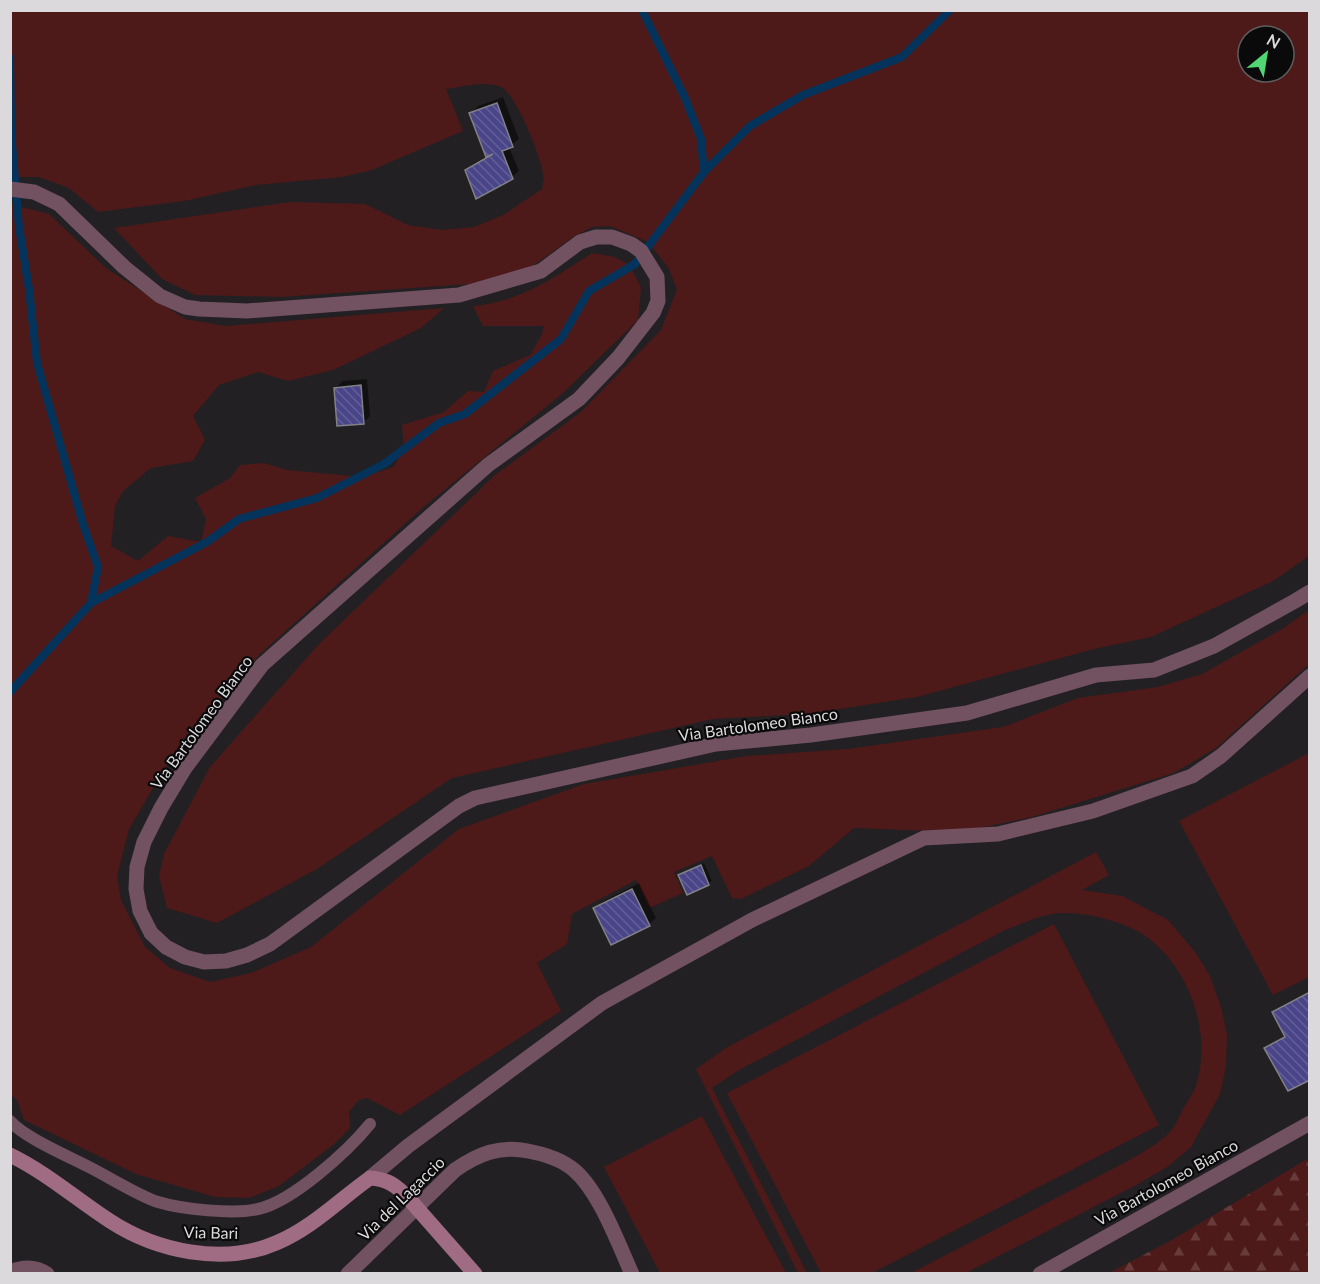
<svg xmlns="http://www.w3.org/2000/svg" width="1320" height="1284" viewBox="0 0 1320 1284" font-family="Lato,sans-serif">
<defs>
<pattern id="forest-firs" width="22" height="20" patternUnits="userSpaceOnUse" patternTransform="scale(1.5)"><rect width="22" height="20" fill="#4d1a19"/><path d="M5 1l3.5 6h-7zM16 11l3.5 6h-7z" fill="#663b3a"/></pattern>
<pattern id="building-back-hatch" width="6" height="6" patternUnits="userSpaceOnUse" patternTransform="scale(1.5)"><rect width="6" height="6" fill="#494588"/><path d="M-1 5l2 2M0 0l6 6M5-1l2 2" fill="none" stroke="#635f98"/></pattern>
</defs>
<rect width="100%" height="100%" fill="#222023"/>
<g fill="#4d1a19" fill-rule="evenodd">
<path d="M11,11H1309V556L1273,581L1151,637L1094,649L917,697L807,714L713,719L452,778L317,869L217,923L167,908L159,876L164,854L210,767L319,644L495,475L581,412L661,330L677,289L668,267L648,242L610,226L592,227L573,237L527,270L470,284L281,297L195,295L162,279L114,228L290,202L365,204L408,225L441,230L474,227L503,215L542,189C543,184 544,179 543,174C542,159 515,92 501,87C484,80 463,87 446,89L463,131L372,170L342,177L256,185L184,201L98,212L69,188L39,177H11ZM1248,36H1284V72H1248Z"/>
<path d="M10,204L49,214L106,268L185,319L226,326L444,308L421,328L333,370L288,381L258,372L219,385L193,416L205,440L193,461L151,468L123,491L115,506L111,546L138,561L168,536L201,542L206,519L195,498L230,478L240,465L264,463L287,470L362,477L394,467L404,447L402,425L444,412L468,391L484,392L493,371L530,355L542,334L544,326H483L473,306C517,303 556,277 592,253L615,257L629,265L641,287L638,320L563,393L427,504L261,653L173,754L129,829L117,876L121,900L145,947L170,968L210,982L251,973L311,947L459,829L584,784L747,756L848,749L1003,727L1078,698L1158,687L1202,674L1282,629L1309,610V664L1216,748L1174,773L1032,817L960,832L854,828L809,866L741,899L732,898L712,856L674,872L683,893L649,908L636,880L572,914L567,944L537,963L561,1011L400,1115L367,1098L359,1100L349,1112L350,1128L334,1144L279,1186L249,1198L215,1197L136,1174L24,1120L17,1100L11,1095Z"/>
<polygon points="1309,753 1309,977 1273,995 1179,821"/>
<path d="M1096,852L1109,875L1082,890L1122,896L1168,920L1195,952L1210,976L1221,1007L1227,1034L1226,1067L1220,1094L1191,1147L1167,1167L1138,1184L966,1273H911L1126,1162C1141,1153 1159,1144 1171,1131C1177,1124 1180,1114 1184,1107C1189,1099 1195,1091 1197,1082C1211,1033 1191,974 1152,941C1133,924 1092,913 1066,913C1046,912 1024,923 1005,930L739,1070L712,1088L807,1273H798L696,1069L726,1048Z"/>
<polygon points="1054,924 1159,1125 872,1273 821,1273 727,1093"/>
<polygon points="702,1116 786,1273 660,1273 604,1167"/>
</g>
<polygon fill="url(#forest-firs)" points="1309,1158 1309,1273 1109,1273 1172,1240"/>
<g fill="#0007">
<polygon points="503,97 519,139 509,147 519,171 512,177 466,170 473,164 487,156 471,113 478,106"/>
<polygon points="367,379 370,416 363,423 336,388 342,381"/>
<polygon points="704,863 712,881 687,893 680,875"/>
<polygon points="639,883 656,918 649,924 595,908 602,902"/>
<polygon points="1310,992 1310,1078 1266,1048 1286,1036 1274,1012"/>
</g>
<g fill="none" stroke-linecap="round" stroke-linejoin="round">
<g stroke="#04345c" stroke-width="8">
<polyline points="642,10 685,98 701,139 704,172"/>
<polyline points="10,58 11,132 19,227 29,289 37,363 83,524 98,567 91,603"/>
<polyline points="10,692 91,603 207,542 239,519 317,498 384,464 439,423 465,414 561,339 589,291 635,264 704,172 750,126 803,95 902,57 950,10"/>
</g>
</g>
<g fill="url(#building-back-hatch)" stroke="#818186" stroke-width="1.5">
<polygon points="497,103 513,147 502,151 513,179 476,199 465,170 493,154 486,157 469,113"/>
<polygon points="361,385 364,424 337,426 334,388"/>
<polygon points="701,865 709,885 687,895 678,875"/>
<polygon points="632,889 650,926 611,945 593,908"/>
<polygon points="1310,992 1310,1080 1288,1091 1264,1048 1285,1037 1272,1012"/>
</g>
<g fill="none" stroke-linecap="round" stroke-linejoin="round">
<path stroke="#725160" stroke-width="12" d="M10,1121C25,1138 68,1156 89,1167C109,1177 139,1196 158,1202C181,1209 235,1215 258,1209C292,1202 348,1151 370,1124"/>
<g stroke="#725160" stroke-width="15">
<polyline points="10,189 34,192 59,204 124,267 160,296 185,307 199,309 247,311 459,295 541,271 580,242 596,237 612,237 631,244 641,251 657,277 658,301 653,313 618,358 579,399 488,465 262,665 185,768 161,808 144,842 137,867 136,889 140,911 151,933 166,947 185,957 204,962 226,961 247,955 270,944 459,806 475,798 716,744 811,735 967,713 1096,675 1154,670 1214,646 1295,601 1310,592"/>
<polyline points="370,1178 408,1146 602,1003 752,920 924,838 998,834 1093,811 1192,776 1221,756 1310,676"/>
<path d="M10,1272C24,1266 35,1266 47,1274"/>
<path d="M348,1274L455,1170C478,1154 500,1145 528,1151C544,1154 561,1159 574,1170C599,1191 618,1243 632,1274"/>
<polyline points="1040,1274 1310,1123"/>
</g>
<path stroke="#a06c83" stroke-width="15" d="M10,1155C47,1173 76,1199 110,1221C156,1251 223,1266 276,1243C312,1228 339,1200 370,1178C388,1179 397,1186 409,1199"/>
<polyline stroke="#a06c83" stroke-width="15" points="409,1199 475,1274"/>
</g>
<g text-anchor="middle" dominant-baseline="central" stroke-width="4.5" stroke-linejoin="round" paint-order="stroke">
<g font-size="16" fill="#dbd9db" stroke="#0b0a0b">
<text transform="translate(201 722) rotate(-54)">Via Bartolomeo Bianco</text>
<text transform="translate(758 724) rotate(-8)">Via Bartolomeo Bianco</text>
<text transform="translate(1166 1182) rotate(-29)">Via Bartolomeo Bianco</text>
<text transform="translate(401 1198) rotate(-44)">Via del Lagaccio</text>
<text transform="translate(211 1232) rotate(1)">Via Bari</text>
</g>
</g>
<rect width="1320" height="1284" fill="none" stroke="#dbd9db" stroke-width="24"/>
<g transform="translate(1266 54) rotate(30)"><circle r="28" fill="#0b0a0b" stroke="#5e5d5e" stroke-width="1.5"/>
<path d="M0-4.5L10 22L0 15L-10 22Z" fill="#50d674"/>
<text y="-9" font-size="16" font-weight="bold" text-anchor="middle" fill="#dbd9db">N</text>
</g>
</svg>
